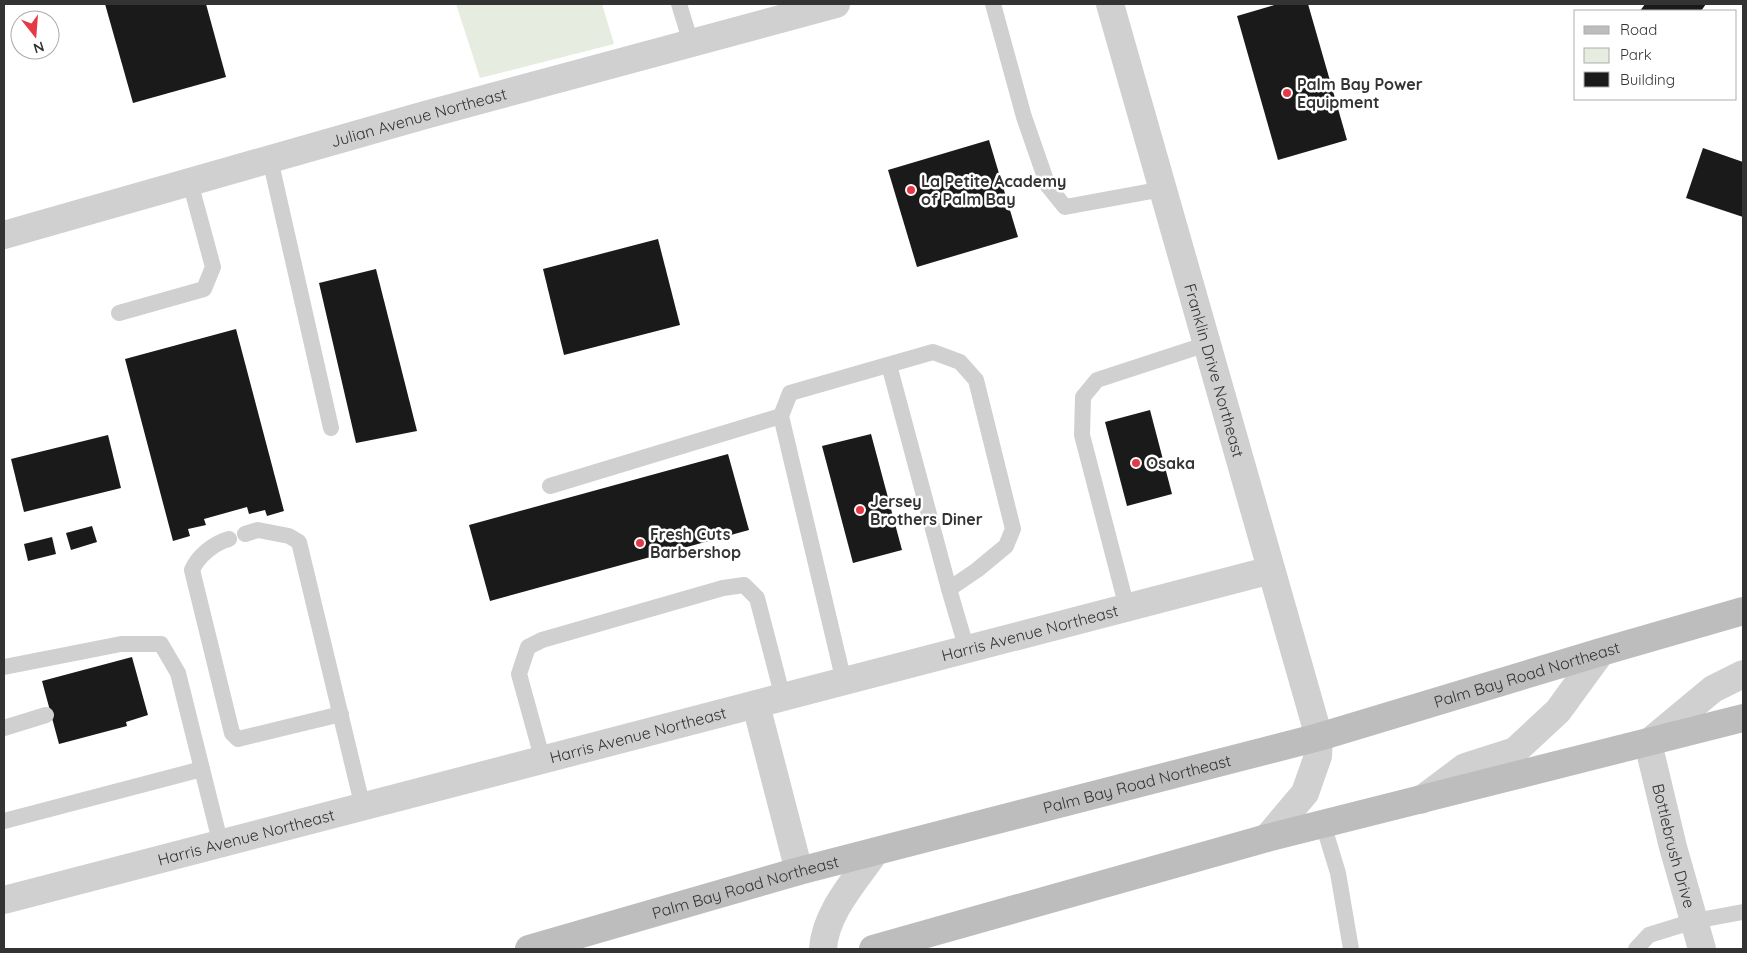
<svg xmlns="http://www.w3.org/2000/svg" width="1747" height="953" viewBox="0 0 1747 953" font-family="Quicksand,sans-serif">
<rect width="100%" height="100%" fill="#fff"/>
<polygon fill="#e6ecdf" points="456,4 602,4 614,44 480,78"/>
<g fill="#1a1a1a">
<polygon points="105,4 206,4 226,77 133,103"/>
<polygon points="1278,4 1308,4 1347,140 1278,160 1237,16"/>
<polygon points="1645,4 1706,4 1701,11 1640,11"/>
<polygon points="989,140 1018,237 917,267 888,170"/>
<polygon points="1703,148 1743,162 1743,217 1686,198"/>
<polygon points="658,239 680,325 564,355 543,269"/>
<polygon points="376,269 417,431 356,443 319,283"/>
<polygon points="236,329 284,511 267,516 265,510 249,514 247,507 204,519 206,525 188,529 190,536 173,541 125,359"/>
<polygon points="1150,410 1172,494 1127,506 1105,422"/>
<polygon points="871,434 902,550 853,563 822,446"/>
<polygon points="108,435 121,488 24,512 11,459"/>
<polygon points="728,454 749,530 490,601 469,525"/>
<polygon points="92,526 97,542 71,550 66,533"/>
<polygon points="52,537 56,554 28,561 24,544"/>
<polygon points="132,657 148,715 126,722 127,726 59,744 42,681"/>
</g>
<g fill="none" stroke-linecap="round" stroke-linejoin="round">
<g stroke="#d0d0d0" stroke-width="16">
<polyline points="679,4 691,43"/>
<polyline points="993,4 1024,117 1048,186 1065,207 1163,189"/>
<polyline points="270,159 331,428"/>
<polyline points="119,313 204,289 213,267 190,182"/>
<polyline points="889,365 949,589 967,650"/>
<polyline points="550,486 781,416"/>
<polyline points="245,534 258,530 289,536 299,542 363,808"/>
<path d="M229,539C214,543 198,556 192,570L232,733L238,739L341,714"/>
<polyline points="1127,608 1082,435 1083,397 1097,380 1207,344"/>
<polyline points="4,667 121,644 161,644 178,673 221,845"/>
<polyline points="844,682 781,416 790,393 933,352 960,362 976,380 1013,529 1006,546 977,570 949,589"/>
<polyline points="4,728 46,715"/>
<polyline points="543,761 519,674 528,647 542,640 723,588 744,585 757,598 783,698"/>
<polyline points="4,821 202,769"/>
<polyline points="1323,824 1338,873 1351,949"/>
<polyline points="1636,949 1649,935 1694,921 1743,912"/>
</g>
<g stroke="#d0d0d0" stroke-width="28">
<path id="s1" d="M1110,4L1319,737"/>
<path id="s2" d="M4,235L425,115L836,4"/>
<polyline points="756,705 799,871"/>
<path id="s3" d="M1648,743L1673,847L1702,949"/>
<path id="s4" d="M4,900L1271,570"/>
</g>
<g stroke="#d0d0d0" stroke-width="28">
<polyline points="1648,743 1713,689 1743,674"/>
<polyline points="1421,800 1465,767 1515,751 1558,711 1601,652"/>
<polyline points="1267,838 1305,793 1318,756 1319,737"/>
<path d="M823,949C825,913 855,881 875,852"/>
</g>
<g stroke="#bdbdbd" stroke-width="28">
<path id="s5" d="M529,949L799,871L1319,737L1601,652L1743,611"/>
<polyline points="873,949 1267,838 1743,718"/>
</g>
</g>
<g fill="#e63946" stroke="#fff" stroke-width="2">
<circle cx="1287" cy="93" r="5"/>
<circle cx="911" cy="190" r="5"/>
<circle cx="1136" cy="463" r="5"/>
<circle cx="860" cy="510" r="5"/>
<circle cx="640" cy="543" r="5"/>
</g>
<g text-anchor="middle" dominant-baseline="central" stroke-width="5" stroke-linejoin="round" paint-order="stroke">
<g font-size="16" font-weight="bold" fill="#333" stroke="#fff" text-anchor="start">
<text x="1297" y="84">Palm Bay Power<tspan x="1297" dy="18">Equipment</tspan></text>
<text x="921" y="181">La Petite Academy<tspan x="921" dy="18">of Palm Bay</tspan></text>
<text x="1146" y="463">Osaka</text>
<text x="870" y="501">Jersey<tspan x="870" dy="18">Brothers Diner</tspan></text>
<text x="650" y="534">Fresh Cuts<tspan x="650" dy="18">Barbershop</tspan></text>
</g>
<g font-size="16" fill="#333" stroke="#fff">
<text stroke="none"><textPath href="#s2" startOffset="431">Julian Avenue Northeast</textPath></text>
<text stroke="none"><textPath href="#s1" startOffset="381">Franklin Drive Northeast</textPath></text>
<text stroke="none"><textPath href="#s4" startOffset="1060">Harris Avenue Northeast</textPath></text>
<text stroke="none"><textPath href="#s5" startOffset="1035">Palm Bay Road Northeast</textPath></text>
<text stroke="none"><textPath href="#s4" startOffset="655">Harris Avenue Northeast</textPath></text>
<text stroke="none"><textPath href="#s5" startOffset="630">Palm Bay Road Northeast</textPath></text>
<text stroke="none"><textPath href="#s4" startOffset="250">Harris Avenue Northeast</textPath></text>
<text stroke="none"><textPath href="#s3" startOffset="106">Bottlebrush Drive</textPath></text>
<text stroke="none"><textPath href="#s5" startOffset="225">Palm Bay Road Northeast</textPath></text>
</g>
</g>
<rect width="1747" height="953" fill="none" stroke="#333333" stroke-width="10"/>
<rect x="1574" y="10" width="162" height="90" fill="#ffffff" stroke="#adadad"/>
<rect x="1584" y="26" width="25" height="8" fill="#bdbdbd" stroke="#adadad"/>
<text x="1620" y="35" font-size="15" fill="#333333">Road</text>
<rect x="1584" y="48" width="25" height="15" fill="#e6ecdf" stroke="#adadad"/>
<text x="1620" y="60" font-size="15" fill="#333333">Park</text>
<rect x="1584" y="72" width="25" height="15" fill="#1a1a1a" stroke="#adadad"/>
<text x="1620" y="85" font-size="15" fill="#333333">Building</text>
<g transform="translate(35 35) rotate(163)"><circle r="24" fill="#ffffff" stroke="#adadad"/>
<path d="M0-4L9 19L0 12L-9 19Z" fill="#e63946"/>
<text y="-8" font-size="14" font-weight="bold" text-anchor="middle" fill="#333333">N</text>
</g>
</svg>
